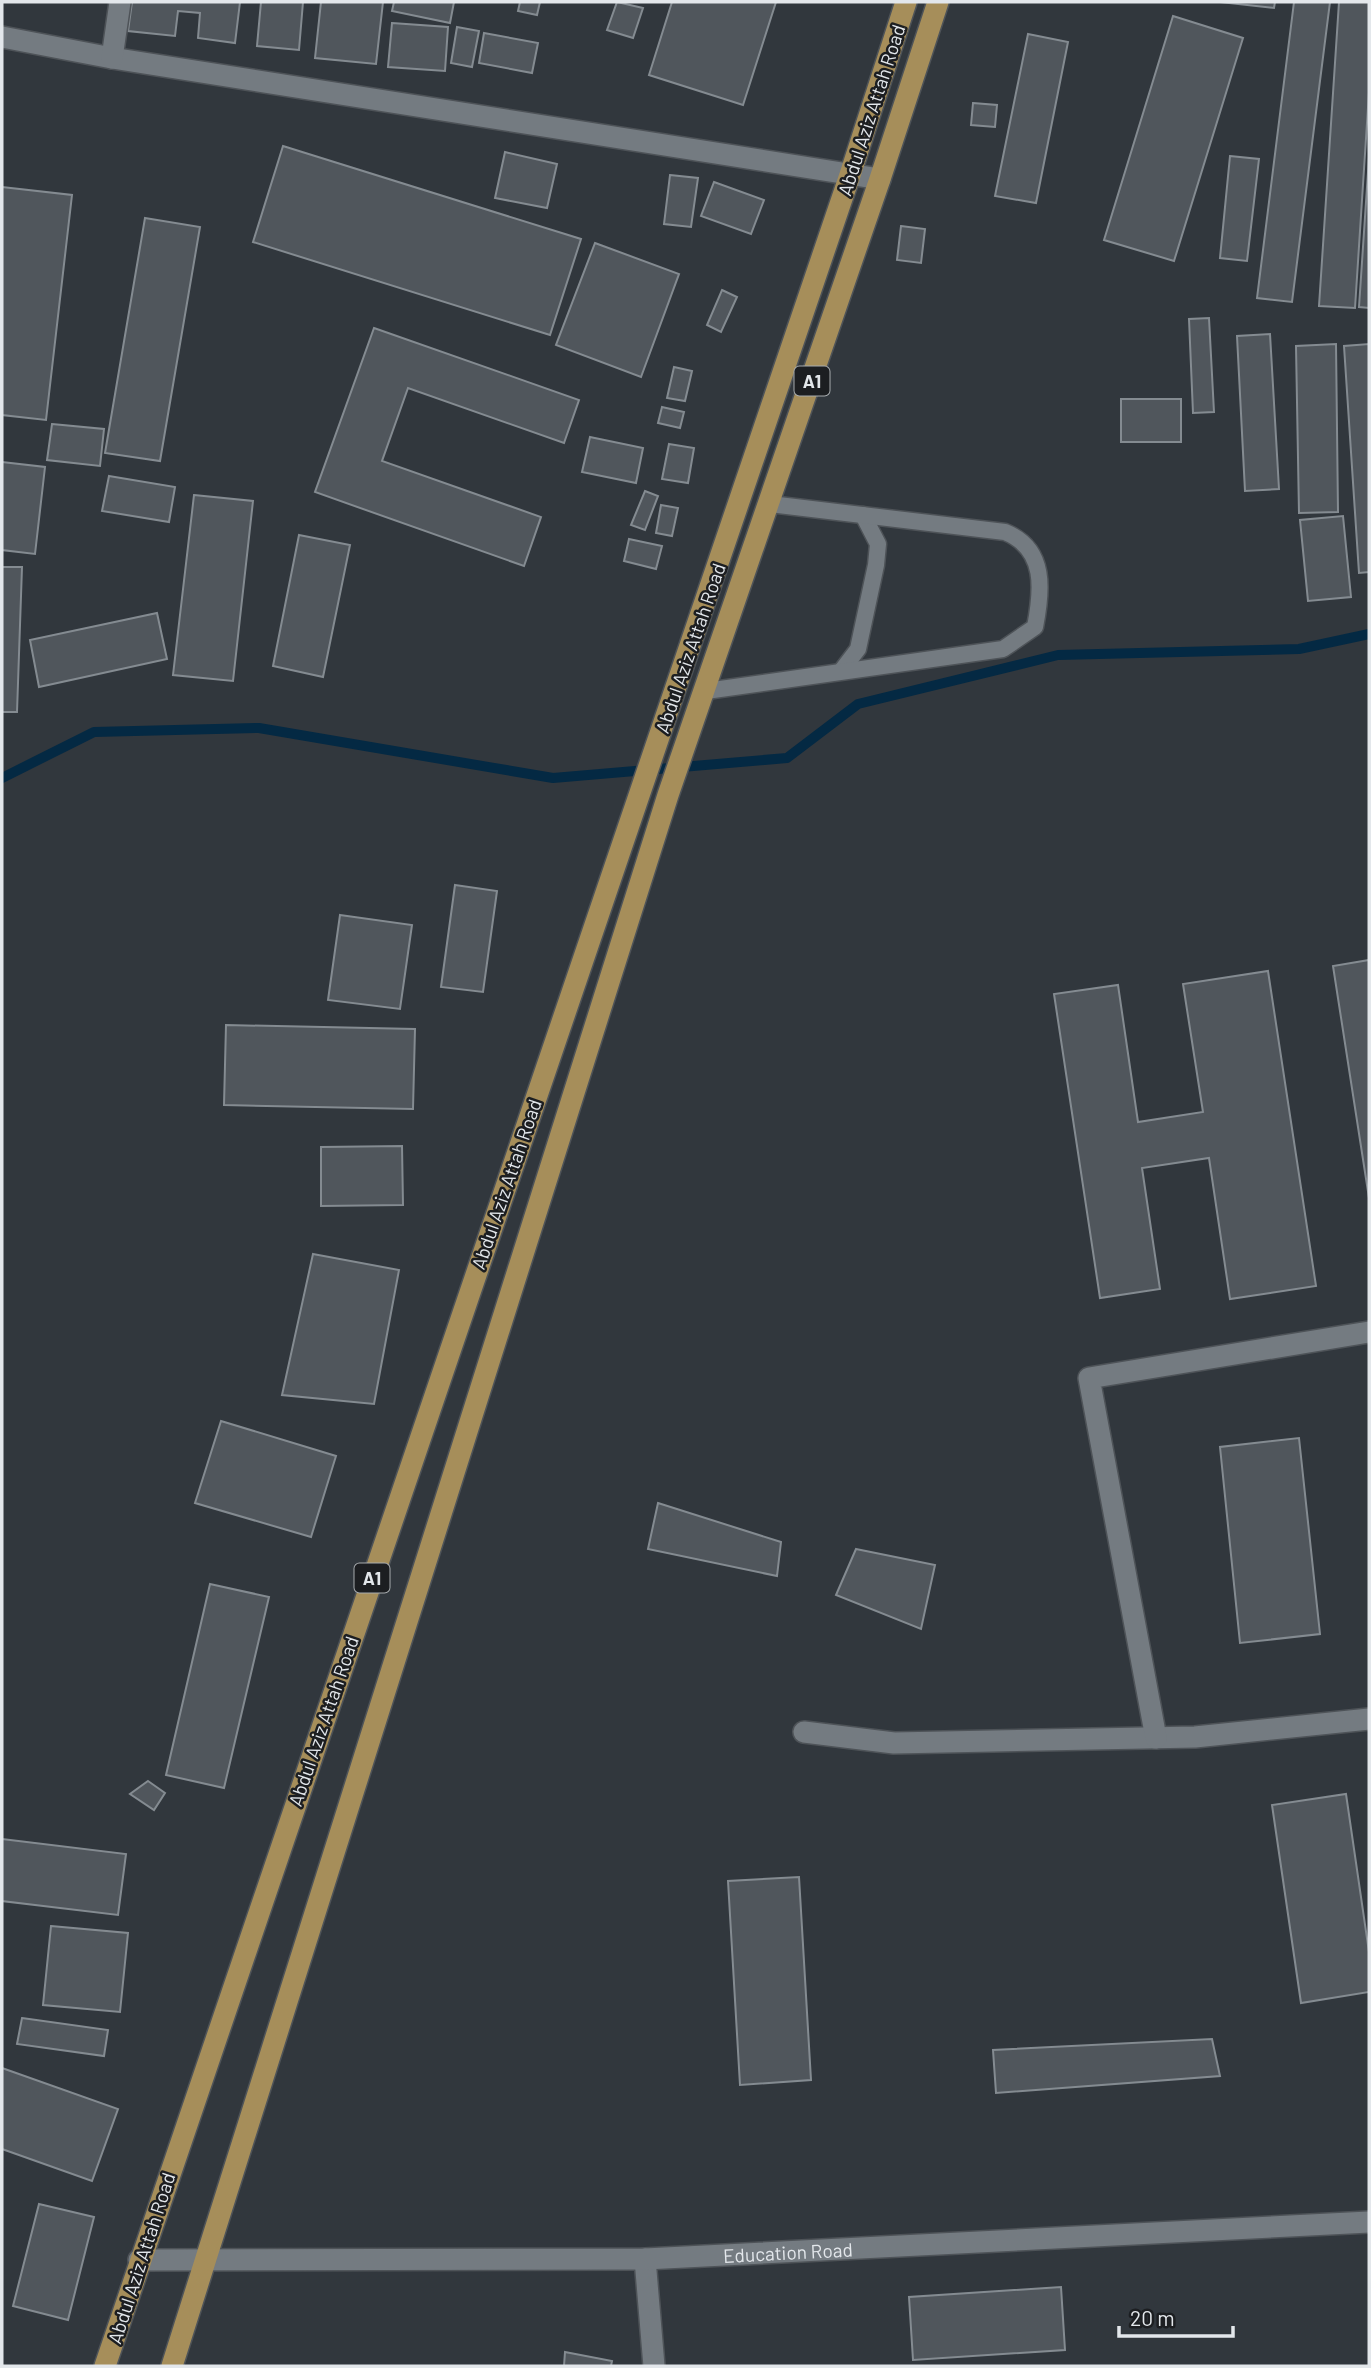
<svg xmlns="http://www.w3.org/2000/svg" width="1371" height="2368" viewBox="0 0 1371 2368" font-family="Barlow,sans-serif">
<rect width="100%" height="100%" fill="#31373d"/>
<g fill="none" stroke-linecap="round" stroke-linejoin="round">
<polyline stroke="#042943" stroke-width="10" points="2,778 94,732 259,728 553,778 787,758 858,704 1058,655 1299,649 1369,634"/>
</g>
<g fill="#50565c" stroke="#848b91" stroke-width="2">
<polygon points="132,2 240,2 235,43 198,38 200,13 178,11 175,36 128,31"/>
<polygon points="261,2 303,2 299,50 257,46"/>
<polygon points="321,2 383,2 376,64 315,58"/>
<polygon points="394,2 454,2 450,23 392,11"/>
<polygon points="520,2 540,2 537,15 518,11"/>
<polygon points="617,2 643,8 633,38 607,30"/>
<polygon points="672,2 776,2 743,105 649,75"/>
<polygon points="1220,2 1275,2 1274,8"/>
<polygon points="1294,2 1330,2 1292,302 1257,298"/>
<polygon points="1339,2 1369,2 1369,92 1355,308 1319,306"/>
<polygon points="1173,16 1243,38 1174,261 1104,240"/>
<polygon points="392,23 448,27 445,71 388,67"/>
<polygon points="457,27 479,31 472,67 451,63"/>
<polygon points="484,33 538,43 532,73 479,63"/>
<polygon points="1028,34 1068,42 1036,203 995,196"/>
<polygon points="973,103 997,105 995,127 971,125"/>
<polygon points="283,146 581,239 550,335 253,242"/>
<polygon points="505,152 557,164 547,208 495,198"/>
<polygon points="1230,156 1259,159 1247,261 1220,258"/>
<polygon points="1369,157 1369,308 1359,307"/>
<polygon points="670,175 698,178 691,227 664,224"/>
<polygon points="714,182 764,200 751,234 701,216"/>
<polygon points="2,187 72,195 46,420 2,415"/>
<polygon points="145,218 200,227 160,461 105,453"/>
<polygon points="901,226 925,229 921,263 897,260"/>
<polygon points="595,243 679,274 641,377 556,345"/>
<polygon points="722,290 737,297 721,332 707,325"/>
<polygon points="1209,318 1214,412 1193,413 1189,319"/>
<polygon points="374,328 579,400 564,443 408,388 382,461 541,517 524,566 315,492"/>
<polygon points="1270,334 1279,489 1245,491 1237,336"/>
<polygon points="1336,344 1338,512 1299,513 1296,346"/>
<polygon points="1369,344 1369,572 1359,573 1344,346"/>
<polygon points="674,367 692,371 685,401 667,398"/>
<rect x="1121" y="399" width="60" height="43"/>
<polygon points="662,407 684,412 680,428 658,423"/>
<polygon points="52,424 104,429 100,466 47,460"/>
<polygon points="590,437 643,448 636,483 582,472"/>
<polygon points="669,444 694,448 688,483 662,479"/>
<polygon points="2,462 45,467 35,554 2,550"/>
<polygon points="109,476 175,487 169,522 102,511"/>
<polygon points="645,491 658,496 645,530 631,525"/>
<polygon points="194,495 253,501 233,681 173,675"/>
<polygon points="661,505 678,508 672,536 656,533"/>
<polygon points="1343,516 1351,597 1308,601 1300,520"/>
<polygon points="299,535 350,545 323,677 273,666"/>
<polygon points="629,539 662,546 656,569 624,561"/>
<polygon points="2,567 22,567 17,712 2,712"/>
<polygon points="157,613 167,659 39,687 30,640"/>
<polygon points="455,885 497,891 483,992 441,987"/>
<polygon points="340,915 412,925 400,1009 328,1000"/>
<polygon points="1369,960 1369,1198 1333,966"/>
<polygon points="1268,971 1316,1286 1230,1299 1209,1158 1142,1168 1160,1289 1100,1298 1054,994 1118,985 1138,1122 1203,1112 1183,984"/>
<polygon points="226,1025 415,1029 413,1109 224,1105"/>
<polygon points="402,1146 403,1205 321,1206 321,1147"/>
<polygon points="313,1254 399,1270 374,1404 282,1395"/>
<polygon points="221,1421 336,1456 311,1537 195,1503"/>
<polygon points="1299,1438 1320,1634 1240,1643 1220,1447"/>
<polygon points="658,1503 781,1542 777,1576 648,1549"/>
<polygon points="856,1549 935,1565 921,1629 836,1595"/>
<polygon points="210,1584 269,1597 224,1788 166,1775"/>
<polygon points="148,1781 165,1793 154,1810 130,1794"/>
<polygon points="1346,1794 1369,1952 1369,1992 1301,2003 1272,1805"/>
<polygon points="2,1839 126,1854 118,1915 2,1901"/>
<polygon points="799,1877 811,2080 740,2085 728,1881"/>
<polygon points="51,1926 128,1933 120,2012 43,2005"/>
<polygon points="22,2018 108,2030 104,2056 17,2044"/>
<polygon points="1212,2039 1220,2076 996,2093 993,2050"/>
<polygon points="2,2068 118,2109 92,2181 2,2149"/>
<polygon points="39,2204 94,2217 68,2320 13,2306"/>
<polygon points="1061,2287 1065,2350 913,2360 909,2297"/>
<polygon points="565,2352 612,2361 611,2366 564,2366"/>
</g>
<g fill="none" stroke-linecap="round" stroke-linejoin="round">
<defs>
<g id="service">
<polyline points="842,670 858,649 876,565 878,544 863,515"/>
<path d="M706,691L1003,649L1035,627C1042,591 1047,549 1005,532L770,504"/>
</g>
<g id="minor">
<polyline points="2,37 112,58 880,179"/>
<polyline points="112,58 120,2"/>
<polyline points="804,1732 894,1743 1195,1737 1369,1719"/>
<polyline points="1156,1738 1089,1378 1369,1332"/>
<polyline points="645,2259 654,2366"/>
</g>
<g id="tertiary">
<path id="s1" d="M139,2260L645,2259L1369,2222"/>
</g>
<g id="trunk">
<polyline points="105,2366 850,175 906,2"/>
<polyline points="172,2366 668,795 880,179 938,2"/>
</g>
</defs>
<use href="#service" stroke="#4e5358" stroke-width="19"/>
<use href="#minor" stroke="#4e5358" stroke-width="24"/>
<use href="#tertiary" stroke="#4e5358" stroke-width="24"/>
<use href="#trunk" stroke="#4e5358" stroke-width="24"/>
<use href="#service" stroke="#747b81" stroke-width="16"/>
<use href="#minor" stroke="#747b81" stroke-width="21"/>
<use href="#tertiary" stroke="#747b81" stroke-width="21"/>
<use href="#trunk" stroke="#a68e5a" stroke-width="21"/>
</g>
<g text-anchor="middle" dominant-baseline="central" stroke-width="5" stroke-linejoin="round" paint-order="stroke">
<g fill="#1c1e21" stroke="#a7abae" stroke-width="2">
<rect x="794.5" y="366.5" width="35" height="29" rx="5"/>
<rect x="354.5" y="1563.5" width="35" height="29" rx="5"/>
</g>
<g font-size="18" font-weight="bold" fill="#e3e7eb">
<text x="812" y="381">A1</text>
<text x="372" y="1578">A1</text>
</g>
<g font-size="19" fill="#e3e7eb" stroke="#1c1e21">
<text transform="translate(871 110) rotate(-72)">Abdul Aziz Attah Road</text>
<text transform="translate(690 648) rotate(-71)">Abdul Aziz Attah Road</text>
<text transform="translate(506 1184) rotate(-71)">Abdul Aziz Attah Road</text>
<text transform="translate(323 1721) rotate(-71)">Abdul Aziz Attah Road</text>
<text stroke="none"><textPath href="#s1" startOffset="649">Education Road</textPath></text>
<text transform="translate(141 2258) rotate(-72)">Abdul Aziz Attah Road</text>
</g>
</g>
<rect width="1371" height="2368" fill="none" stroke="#e3e7eb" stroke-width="7"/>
<path d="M1119 2326v10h114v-10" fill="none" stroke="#e3e7eb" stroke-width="3.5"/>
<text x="1130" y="2326" font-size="21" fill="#e3e7eb" stroke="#1c1e21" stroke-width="5" paint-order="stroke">20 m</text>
</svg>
